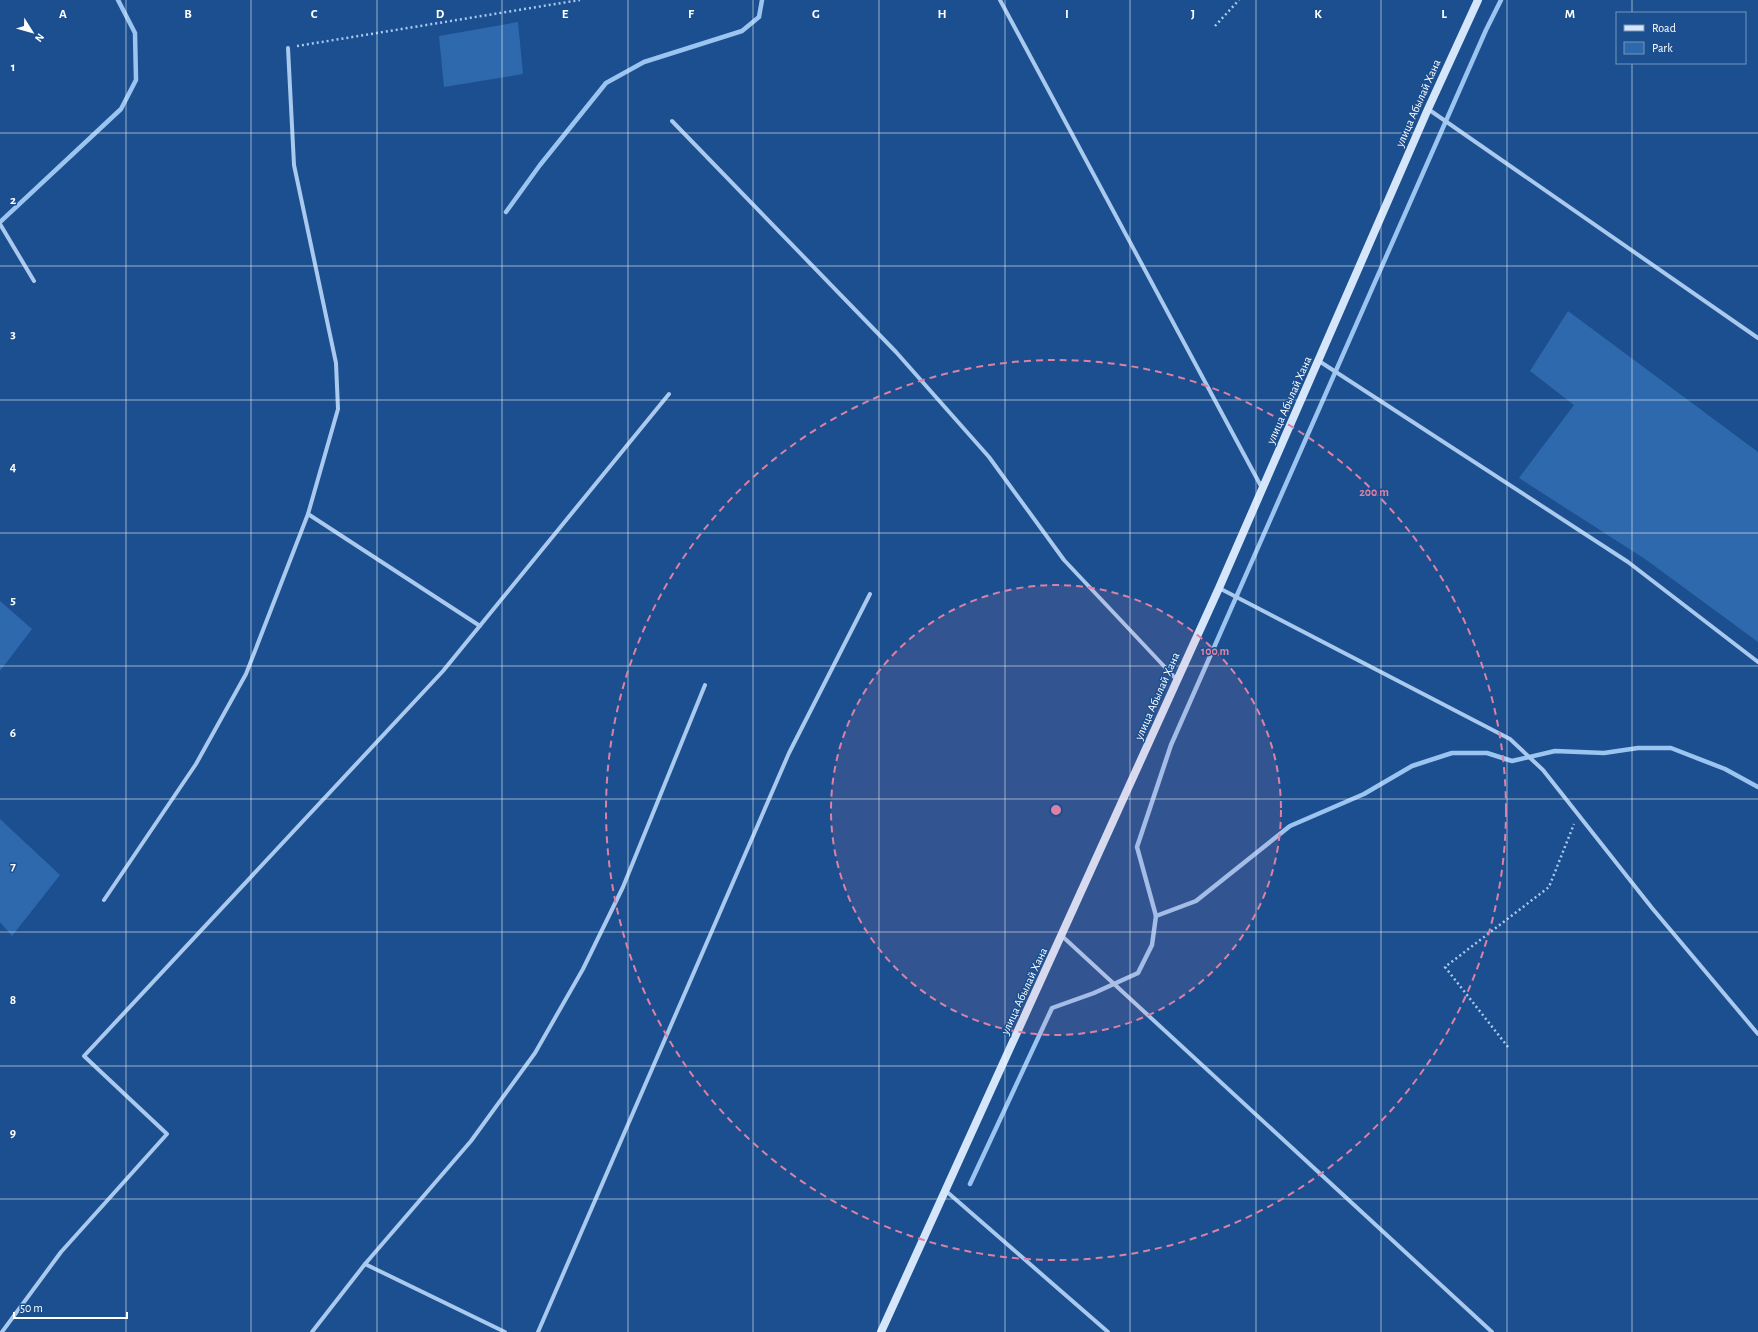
<svg xmlns="http://www.w3.org/2000/svg" width="1758" height="1332" viewBox="0 0 1758 1332" font-family="'Alegreya Sans',sans-serif">
<rect width="100%" height="100%" fill="#1b4f8f"/>
<g fill="#2e69ad">
<polygon points="518,22 523,74 444,87 439,36"/>
<polygon points="1568,311 1758,452 1758,642 1645,559 1519,478 1574,405 1530,371"/>
<polygon points="0,601 32,629 0,671"/>
<polygon points="0,819 60,875 12,936 0,922"/>
</g>
<g fill="none" stroke-linecap="round" stroke-linejoin="round">
<g stroke="#9cc4f0" stroke-width="4.5">
<polyline points="506,212 540,165 606,83 644,62 742,31 759,17 762,0"/>
<polyline points="0,222 121,109 136,80 135,33 118,0"/>
<polyline points="1156,916 1196,901 1290,826 1364,794 1412,766 1452,753 1487,753 1512,761 1555,751 1604,753 1638,748 1671,748 1725,769 1758,787"/>
<polyline points="970,1184 1052,1008 1094,993 1138,973 1152,945 1156,916 1137,847 1171,745 1486,30 1501,0"/>
</g>
<g stroke="#a9c9ee" stroke-width="2.5" stroke-dasharray="2 3" stroke-linecap="butt">
<polyline points="1215,26 1239,0"/>
<polyline points="297,46 580,0"/>
<polyline points="1508,1047 1445,967 1549,887 1574,824"/>
</g>
<g stroke="#a9c9ee" stroke-width="4">
<polyline points="1000,0 1262,488"/>
<polyline points="1428,109 1758,338"/>
<polyline points="672,121 896,352 989,457 1064,560 1177,680"/>
<polyline points="0,224 34,281"/>
<polyline points="1319,361 1628,562 1758,662"/>
<polyline points="308,514 480,626"/>
<polyline points="1219,588 1510,739 1543,770 1652,908 1758,1034"/>
<polyline points="104,900 196,764 246,674 308,514 338,409 336,363 294,165 288,48"/>
<polyline points="1062,936 1492,1332"/>
<polyline points="946,1191 1108,1332"/>
<polyline points="365,1264 505,1332"/>
<polyline points="2,1332 61,1252 167,1134 84,1056 443,671 669,394"/>
<polyline points="312,1332 365,1264 471,1141 535,1053 583,969 623,887 705,685"/>
<polyline points="538,1332 789,753 870,594"/>
</g>
<polyline stroke="#d6e6fa" stroke-width="8" points="881,1332 1219,588 1428,109 1478,0"/>
</g>
<path fill="none" stroke="#fff" stroke-width="1" stroke-opacity="0.55" d="M126,0V1332M251,0V1332M377,0V1332M502,0V1332M628,0V1332M753,0V1332M879,0V1332M1005,0V1332M1130,0V1332M1256,0V1332M1381,0V1332M1507,0V1332M1632,0V13M1632,63V1332M0,133H1758M0,266H1758M0,400H1758M0,533H1758M0,666H1758M0,799H1758M0,932H1758M0,1066H1758M0,1199H1758"/>
<circle cx="1056" cy="810" r="225" fill="#dd80a5" fill-opacity=".12"/>
<g fill="none" stroke="#dd80a5" stroke-width="2" stroke-dasharray="7 5">
<circle cx="1056" cy="810" r="225"/>
<circle cx="1056" cy="810" r="450"/>
</g>
<g text-anchor="middle" dominant-baseline="central" stroke-width="3" stroke-linejoin="round" paint-order="stroke">
<g font-size="12" fill="#fff" stroke="#1b4f8f">
<text transform="translate(1418 103) rotate(-66)">улица Абылай Хана</text>
<text transform="translate(1289 400) rotate(-66)">улица Абылай Хана</text>
<text transform="translate(1157 696) rotate(-66)">улица Абылай Хана</text>
<text transform="translate(1024 991) rotate(-65)">улица Абылай Хана</text>
</g>
</g>
<g font-size="13" text-anchor="middle" font-weight="bold" fill="#fff" stroke="#1b4f8f" stroke-width="3" stroke-linejoin="round" paint-order="stroke">
<text x="63" y="18">A</text>
<text x="188" y="18">B</text>
<text x="314" y="18">C</text>
<text x="440" y="18">D</text>
<text x="565" y="18">E</text>
<text x="691" y="18">F</text>
<text x="816" y="18">G</text>
<text x="942" y="18">H</text>
<text x="1067" y="18">I</text>
<text x="1193" y="18">J</text>
<text x="1318" y="18">K</text>
<text x="1444" y="18">L</text>
<text x="1570" y="18">M</text>
<text x="13" y="71">1</text>
<text x="13" y="204">2</text>
<text x="13" y="338">3</text>
<text x="13" y="471">4</text>
<text x="13" y="604">5</text>
<text x="13" y="737">6</text>
<text x="13" y="870">7</text>
<text x="13" y="1004">8</text>
<text x="13" y="1137">9</text>
</g>
<circle cx="1056" cy="810" r="6" fill="#dd80a5" stroke="#1b4f8f" stroke-width="2"/>
<g font-size="12" text-anchor="middle" font-weight="bold" fill="#dd80a5" stroke="#1b4f8f" stroke-width="3" stroke-linejoin="round" paint-order="stroke">
<text x="1374" y="496">200 m</text>
<text x="1215" y="655">100 m</text>
</g>
<rect x="1616" y="12" width="130" height="52" fill="#1b4f8f" stroke="#7695bc"/>
<rect x="1624" y="25" width="20" height="6" fill="#d6e6fa" stroke="#7695bc"/>
<text x="1652" y="32" font-size="12" fill="#ffffff">Road</text>
<rect x="1624" y="42" width="20" height="12" fill="#2e69ad" stroke="#7695bc"/>
<text x="1652" y="52" font-size="12" fill="#ffffff">Park</text>
<g transform="translate(32 32) rotate(127)" stroke="#1b4f8f" stroke-width="3" paint-order="stroke">
<path d="M0-3L7 15L0 10L-7 15Z" fill="#ffffff"/>
<text y="-6" font-size="11" font-weight="bold" text-anchor="middle" fill="#ffffff">N</text>
</g>
<path d="M14 1312v6h113v-6" fill="none" stroke="#ffffff" stroke-width="2"/>
<text x="20" y="1312" font-size="12" fill="#ffffff" stroke="#1b4f8f" stroke-width="3" paint-order="stroke">50 m</text>
</svg>
